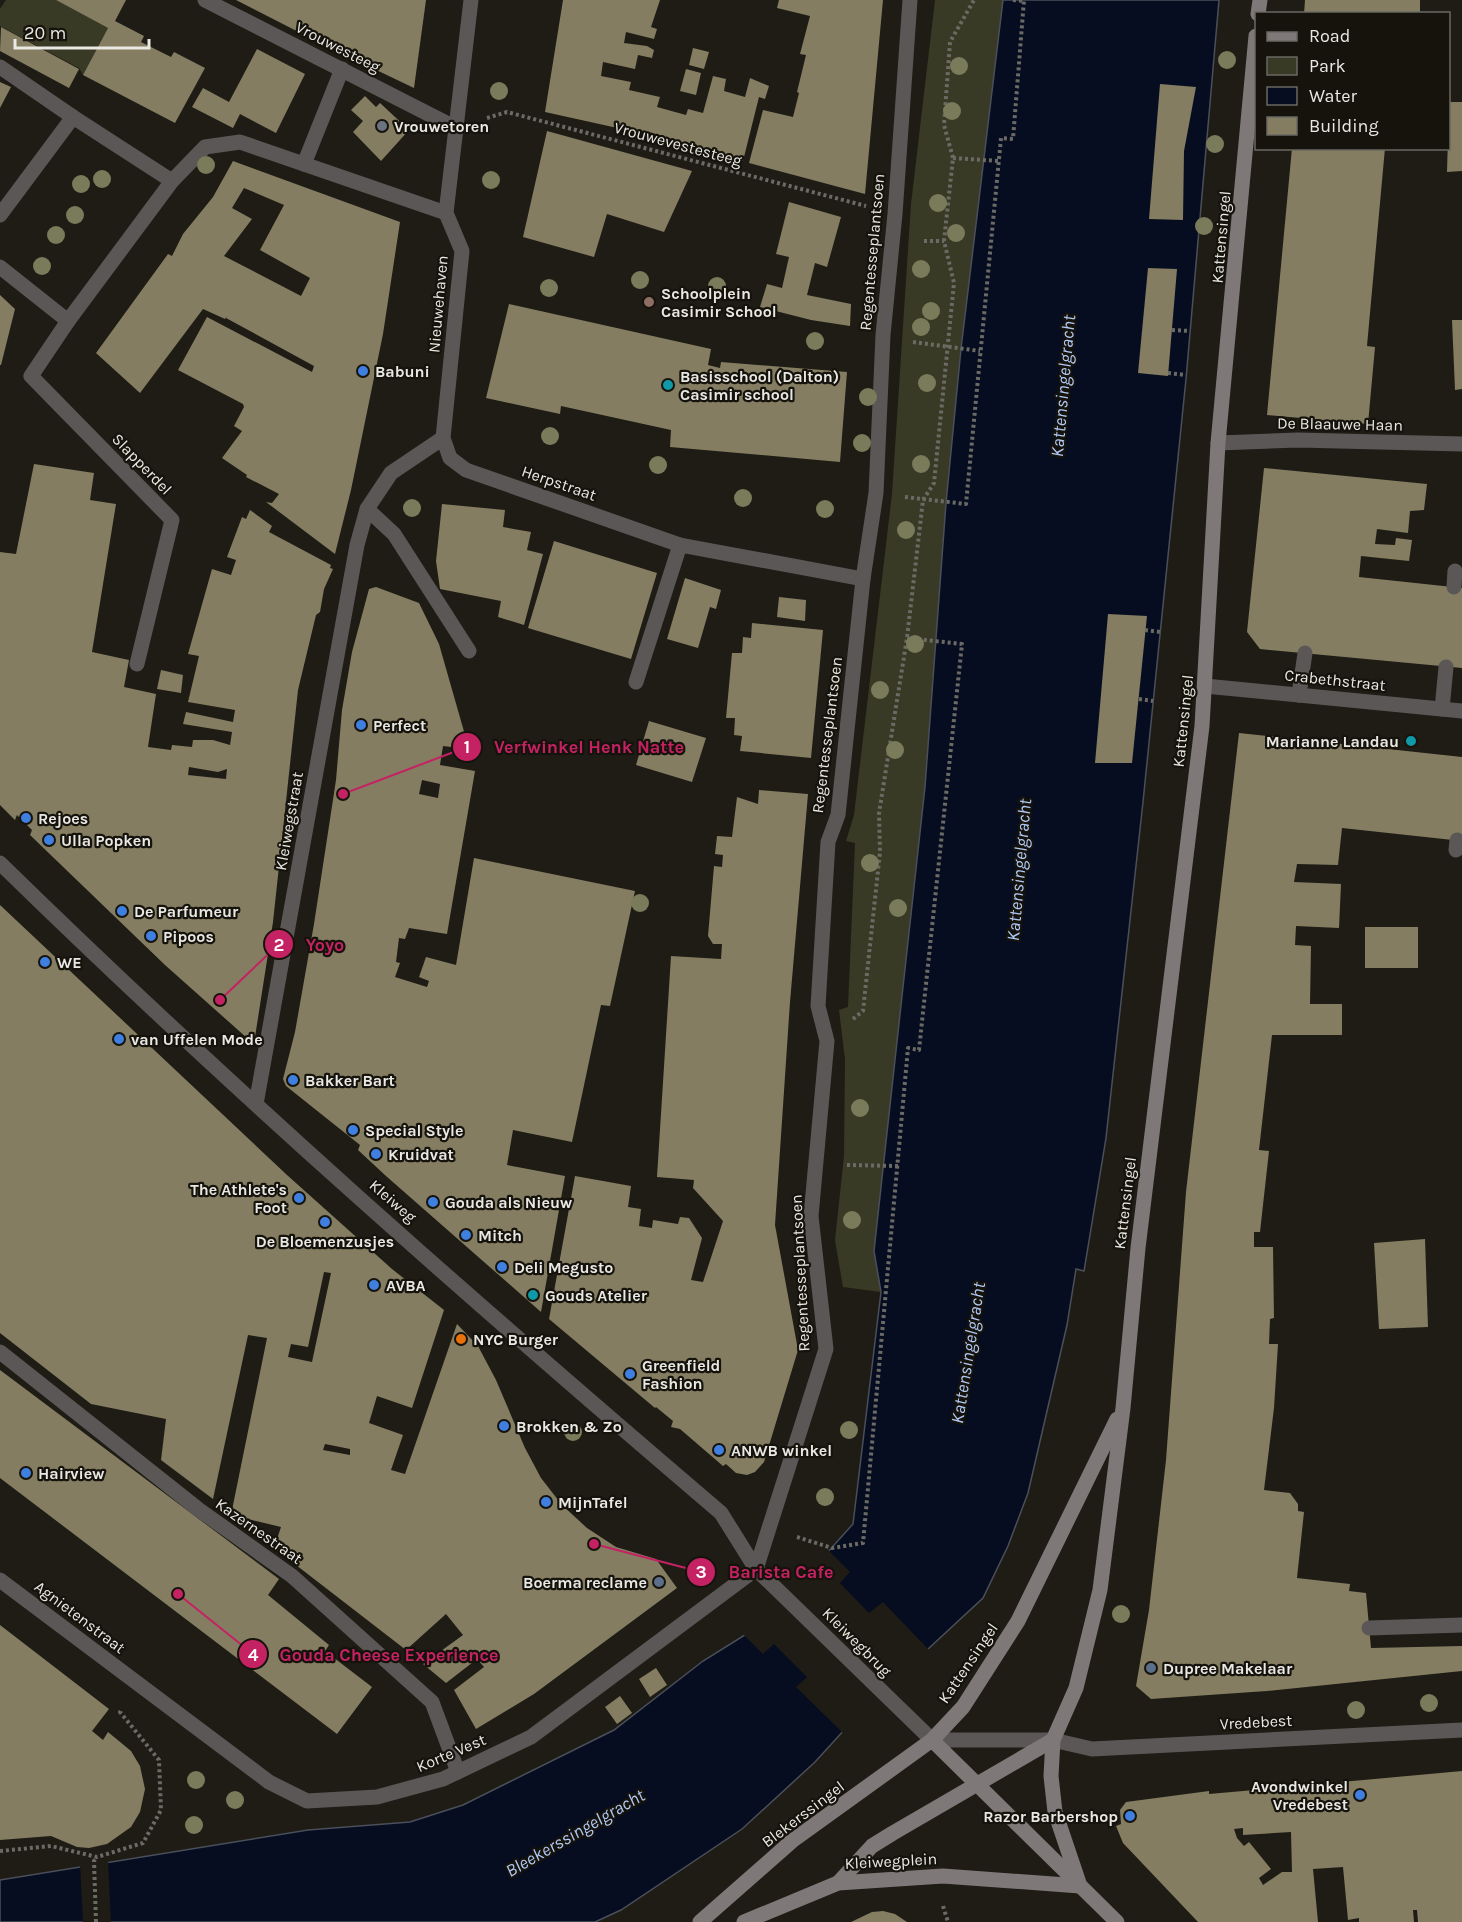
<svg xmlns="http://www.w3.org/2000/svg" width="1462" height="1922" viewBox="0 0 1462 1922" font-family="Karla,sans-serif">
<rect width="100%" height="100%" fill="#1e1c15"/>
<g fill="#393a25">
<polygon points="6,0 56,0 108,28 83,75 79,68 0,26 0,9"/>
<polygon points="935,0 1003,0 961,349 946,503 925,787 874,1251 881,1292 843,1287 835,1240 844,1156 845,1059 839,1010 848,1007 855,843 846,841 854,815 892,494 911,204"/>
</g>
<polygon fill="#060d20" stroke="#4a4f5a" stroke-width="1.5" points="1003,0 1219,0 1186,379 1143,802 1106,1138 1084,1271 1076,1269 1067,1325 1028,1493 1008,1546 983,1598 900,1675 877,1668 845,1698 846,1728 815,1762 742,1829 621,1910 595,1922 0,1922 0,1880 308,1830 410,1822 463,1805 614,1730 703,1661 764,1623 853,1524 881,1292 874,1251 925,787 946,503 961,349"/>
<g fill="#1e1c15">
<polygon points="827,1549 850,1572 840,1583 869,1613 883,1602 930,1651 901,1678 878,1671 848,1699 849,1728 844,1734 796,1687 807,1677 774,1644 763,1654 741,1632 762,1621"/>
<polygon points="108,1860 111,1922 83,1922 80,1864"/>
</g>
<g fill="#847d61" fill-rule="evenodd">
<polygon points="56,0 126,0 115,21 144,36 141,42 171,57 174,52 205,68 175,123 83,75 108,28"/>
<polygon points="236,0 426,0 414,88 326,46"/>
<polygon points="563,0 660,0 651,27 657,29 654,39 626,32 624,43 647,46 654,50 652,58 638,55 635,69 603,62 601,76 631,82 629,90 660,97 657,107 686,115 688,109 703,113 713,76 726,79 724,91 745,97 750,78 769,86 765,99 759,97 743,161 649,132 649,135 545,112"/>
<polygon points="779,0 883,0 865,194 749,163 763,110 793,117 799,93 797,92 806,55 800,54 810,16 777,8"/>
<polygon points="1305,0 1420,0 1420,14 1304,14"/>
<polygon points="1,27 79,69 69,88 0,51"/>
<polygon points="693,48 709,52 704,69 689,65"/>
<polygon points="257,49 305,74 276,133 240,114 233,128 192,107 203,88 229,102"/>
<polygon points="686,69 701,73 696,95 680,91"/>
<polygon points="0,82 11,87 0,108"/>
<polygon points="1160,84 1196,87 1184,151 1183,220 1149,219"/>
<polygon points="365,96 376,107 380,103 409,130 381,161 353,132 363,121 351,110"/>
<polygon points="1449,102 1462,102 1462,171 1447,172"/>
<polygon points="547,131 692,171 664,232 607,214 594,257 523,237"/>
<polygon points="1292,148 1385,148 1367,346 1375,347 1368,424 1267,415"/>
<path d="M233,161L400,222L383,334L351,490L335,554L266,502L272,503L279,494L246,477L247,475L222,458L242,431L234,426L244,407L243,404L178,370L207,317L312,372L314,366L226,318L227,316L225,319L203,309L140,393L96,353L168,254L172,256L183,234L213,197ZM244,188L284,205L260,250L310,278L301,296L224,256L252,219L232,208Z"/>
<polygon points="789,202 841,217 827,267 815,263 807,295 851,304 850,326 811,320 760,307 767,284 782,288 789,257 776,254"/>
<polygon points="1148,268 1177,269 1168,376 1138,373"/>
<polygon points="0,295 15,309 1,365 0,365"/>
<polygon points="509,304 711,349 708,365 720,368 721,362 847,372 840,462 670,447 671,430 561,406 560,414 486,398"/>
<polygon points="1452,320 1462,320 1462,389 1455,390"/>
<path d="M34,464L94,473L90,500L116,504L92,652L129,660L124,687L156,694L148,747L171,750L172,745L192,747L193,740H213L230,745L232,732L183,724L186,712L233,722L235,710L188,702L199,656L188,654L212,569L231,575L236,560L227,557L242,517L246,519L250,510L272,526L269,532L331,565L330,568L333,569L324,589L320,612L316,615L298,690L273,922L255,1037L247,1038L165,965L30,835L32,830L17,815L15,820L0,805V552L16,554ZM189,767L218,772L227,769L226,779L188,775Z"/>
<polygon points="1264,468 1427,484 1424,510 1410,511 1408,533 1377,529 1375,544 1395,545 1396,538 1412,540 1409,561 1361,556 1359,577 1462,588 1462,668 1260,649 1247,632"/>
<polygon points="442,504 505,510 503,527 531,532 527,550 543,554 524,625 498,617 501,601 440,589 436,561"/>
<polygon points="554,541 657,573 631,659 528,628"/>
<polygon points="685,578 721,590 716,609 710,607 698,648 667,639"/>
<path d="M376,587L419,603L439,644L469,749L443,746L440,765L475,771L447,934L409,928L405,939L399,938L396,962L400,963L395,977L427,987L429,981L419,977L426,957L456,965L474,858L635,891L610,1006L601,1005L572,1142L513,1130L507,1165L565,1176L541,1312L386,1176L358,1150L360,1145L286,1086L283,1079L295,1032L314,924L336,780L342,710L352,652L369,589ZM422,780L440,784L438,798L419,794Z"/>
<polygon points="779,597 806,600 805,621 777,617"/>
<polygon points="1108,614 1147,616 1132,763 1095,763"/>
<polygon points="752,623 823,630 811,758 740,751 742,736 734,735 735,718 726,718 732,653 742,653 743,637 751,638"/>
<polygon points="161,670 183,675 181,693 157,689"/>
<polygon points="649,721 706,738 692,782 636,765"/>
<polygon points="1239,733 1462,757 1462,841 1342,828 1338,865 1297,864 1294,882 1341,884 1339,928 1296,926 1295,945 1311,946 1310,1004 1342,1004 1342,1035 1272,1035 1259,1150 1269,1151 1260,1232 1254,1232 1254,1247 1273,1247 1274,1318 1270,1319 1269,1344 1278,1344 1274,1408 1264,1490 1290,1493 1298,1504 1298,1511 1304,1512 1297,1578 1350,1584 1349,1591 1366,1593 1371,1648 1462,1646 1462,1671 1267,1691 1151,1699 1136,1686 1149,1610 1166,1460 1186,1192"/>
<polygon points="759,790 808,794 790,1002 775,1225 798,1350 764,1462 755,1472 747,1475 736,1473 726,1464 723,1466 680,1429 671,1427 673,1421 656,1407 655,1408 549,1319 575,1176 631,1186 628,1207 641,1209 639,1226 652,1228 653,1220 678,1224 680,1217 689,1218 702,1238 691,1280 703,1282 723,1221 693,1188 694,1180 657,1177 671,956 721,959 722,944 713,944 708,936 714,866 722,867 723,855 715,854 717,836 732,837 737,797 758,804"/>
<path d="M0,905L287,1175L392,1269L444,1310L412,1408L377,1396L369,1423L403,1435L391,1470L405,1474L457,1324L478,1346L496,1380L525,1448L541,1478L562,1505L587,1528L616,1547L656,1559L677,1588L534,1694L476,1729L454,1690L484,1667L477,1659L446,1683L423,1664L463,1635L446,1614L406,1650L274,1548L281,1527L231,1515L267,1338L248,1335L213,1499L161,1460L166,1419L91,1404L0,1333ZM324,1272L331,1273L312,1362L288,1357L291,1344L308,1347ZM325,1444L350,1449V1455L323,1450Z"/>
<rect x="1365" y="927" width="53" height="41"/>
<polygon points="1425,1239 1428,1327 1379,1329 1374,1243"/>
<polygon points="0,1370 279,1579 268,1595 329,1645 325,1651 372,1687 337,1734 0,1478"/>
<polygon points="0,1625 109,1709 92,1731 103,1740 108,1732 131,1751 140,1766 145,1789 140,1812 131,1827 107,1844 89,1848 77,1847 51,1836 0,1840"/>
<polygon points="656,1668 667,1685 650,1697 639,1679"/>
<polygon points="620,1696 632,1713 617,1724 605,1707"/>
<path d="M1462,1771V1922H1418L1417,1910H1413L1414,1922H1359V1918L1348,1920L1343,1867L1313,1869L1318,1922H1198L1123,1843L1116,1826L1121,1824L1120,1810L1126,1802L1209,1791V1794L1243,1791ZM1243,1828V1835L1291,1832L1292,1872H1282L1263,1885L1259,1878L1271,1869L1249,1842L1244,1846L1237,1838L1234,1829Z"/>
<polygon points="883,1911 895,1914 907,1922 851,1922 872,1912"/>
</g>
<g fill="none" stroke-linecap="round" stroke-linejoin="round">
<g stroke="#6c6a64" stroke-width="4" stroke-dasharray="3 3" stroke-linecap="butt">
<polyline points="1013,0 1024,1"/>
<polyline points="487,118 507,112 866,206"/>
<polyline points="953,158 999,161"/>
<polyline points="924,241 944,241"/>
<polyline points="1172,330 1190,331"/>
<polyline points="913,342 980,351"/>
<polyline points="1168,373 1186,375"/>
<polyline points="905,497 966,504 1001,138 1013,139 1024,0"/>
<polyline points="1145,630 1160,632"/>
<polyline points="1139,699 1153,701"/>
<polyline points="853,1019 863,1011 880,852 879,813 907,638 923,500 934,483 954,283 944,241 953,158 944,125 950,42 974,0"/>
<polyline points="847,1165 898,1166"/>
<polyline points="797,1537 832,1548 863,1543 908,1048 919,1050 962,644 907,638"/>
<polyline points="0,1851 51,1846 97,1857 143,1843 161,1810 159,1760 120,1712 122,1710"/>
<polyline points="943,1906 948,1922"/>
<polyline points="96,1922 94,1861 97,1857"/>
</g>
<g stroke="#5b5757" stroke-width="15">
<polyline points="68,321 31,376 172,520 137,664"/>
<polyline points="1454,587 1455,571"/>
<polyline points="636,682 680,545"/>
<polyline points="1299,695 1305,653"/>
<polyline points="1442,709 1446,667"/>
<polyline points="1456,850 1457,840"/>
<polyline points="1369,1628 1462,1625"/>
</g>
<g stroke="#5b5757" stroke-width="15">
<polyline points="205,0 454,127"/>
<polyline points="471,0 446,213 462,251 443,438 450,458 466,470 680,545 863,579"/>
<polyline points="0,67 73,117"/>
<polyline points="304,164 342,69"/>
<polyline points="0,215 73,117 172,181"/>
<polyline points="0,267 68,321 172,181 205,147 240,142 446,213"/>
<polyline points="1218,443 1298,440 1462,444"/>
<polyline points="367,509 394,534 469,651"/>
<polyline points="1205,686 1462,711"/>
<path d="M0,863C231,1089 475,1303 721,1513L756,1569L932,1740H1053L1092,1749L1462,1730"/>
<polyline points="256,1104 357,545 367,509 391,473 443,438"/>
<polyline points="0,1352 198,1509 292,1576 432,1702 458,1772"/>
<polyline points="756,1569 826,1349 811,1216 827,1041 818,1006 828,842 838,815 863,579 876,493 883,335 895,214 910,0"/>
<polyline points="0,1580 269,1782 307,1801 377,1797 443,1779 531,1737 756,1569"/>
</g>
<g stroke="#7f7879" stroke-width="15">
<polyline points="1258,14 1260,0"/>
<polyline points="932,1740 1117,1922"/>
<polyline points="838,1883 872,1846 893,1833 1053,1740"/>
<polyline points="1080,1886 1055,1812 1051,1776 1053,1740 1076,1688 1100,1590 1123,1408 1138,1248 1202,726 1218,443 1256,36"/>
<polyline points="700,1922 792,1841 932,1740 963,1707 1018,1621 1117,1419"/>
<polyline points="744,1922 838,1883 943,1876 1080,1886"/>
</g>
</g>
<g fill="#7a7b5a">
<circle cx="1227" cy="60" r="9"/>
<circle cx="959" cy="66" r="9"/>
<circle cx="499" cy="91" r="9"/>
<circle cx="952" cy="111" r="9"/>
<circle cx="1215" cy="144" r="9"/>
<circle cx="206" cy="165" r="9"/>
<circle cx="102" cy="179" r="9"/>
<circle cx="491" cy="180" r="9"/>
<circle cx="81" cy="184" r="9"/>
<circle cx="938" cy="203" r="9"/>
<circle cx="75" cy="215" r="9"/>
<circle cx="1204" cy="226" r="9"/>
<circle cx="956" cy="233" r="9"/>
<circle cx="56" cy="235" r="9"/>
<circle cx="42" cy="266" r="9"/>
<circle cx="921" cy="269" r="9"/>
<circle cx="640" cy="280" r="9"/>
<circle cx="717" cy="286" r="9"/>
<circle cx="549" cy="288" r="9"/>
<circle cx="931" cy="311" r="9"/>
<circle cx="921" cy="327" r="9"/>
<circle cx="815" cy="341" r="9"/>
<circle cx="927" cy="383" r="9"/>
<circle cx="868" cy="397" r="9"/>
<circle cx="550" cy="436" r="9"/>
<circle cx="862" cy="443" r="9"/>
<circle cx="921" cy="464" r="9"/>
<circle cx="658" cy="465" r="9"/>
<circle cx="743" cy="498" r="9"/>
<circle cx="412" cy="508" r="9"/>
<circle cx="825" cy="509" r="9"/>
<circle cx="906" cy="530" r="9"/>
<circle cx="915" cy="644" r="9"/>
<circle cx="880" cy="690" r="9"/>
<circle cx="895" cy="750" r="9"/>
<circle cx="870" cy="863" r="9"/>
<circle cx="640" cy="903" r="9"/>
<circle cx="898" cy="908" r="9"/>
<circle cx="860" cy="1108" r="9"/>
<circle cx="852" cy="1220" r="9"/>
<circle cx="849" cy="1430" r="9"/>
<circle cx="573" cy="1432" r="9"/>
<circle cx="825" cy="1497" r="9"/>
<circle cx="1121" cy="1614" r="9"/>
<circle cx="1429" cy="1703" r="9"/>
<circle cx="1356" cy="1710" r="9"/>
<circle cx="196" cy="1780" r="9"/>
<circle cx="235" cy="1800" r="9"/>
<circle cx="194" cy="1825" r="9"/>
</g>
<circle fill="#6b7280" stroke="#15130c" stroke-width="2" cx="382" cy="126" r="6"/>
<circle fill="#8d6e63" stroke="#15130c" stroke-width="2" cx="649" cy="302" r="6"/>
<g fill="#3f7fe0" stroke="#15130c" stroke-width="2">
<circle cx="363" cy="371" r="6"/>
<circle cx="361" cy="725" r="6"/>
<circle cx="26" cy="818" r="6"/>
<circle cx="49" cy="840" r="6"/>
<circle cx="122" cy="911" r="6"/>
<circle cx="151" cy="936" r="6"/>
<circle cx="45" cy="962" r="6"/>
<circle cx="119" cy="1039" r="6"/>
<circle cx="293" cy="1080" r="6"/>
<circle cx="353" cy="1130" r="6"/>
<circle cx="376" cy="1154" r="6"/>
<circle cx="299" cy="1198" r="6"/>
<circle cx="433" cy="1202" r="6"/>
<circle cx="325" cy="1222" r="6"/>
<circle cx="466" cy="1235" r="6"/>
<circle cx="502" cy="1267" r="6"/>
<circle cx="374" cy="1285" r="6"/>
<circle cx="630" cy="1374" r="6"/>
<circle cx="504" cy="1426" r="6"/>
<circle cx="719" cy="1450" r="6"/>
<circle cx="26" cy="1473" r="6"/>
<circle cx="546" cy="1502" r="6"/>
<circle cx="1360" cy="1795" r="6"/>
<circle cx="1130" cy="1816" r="6"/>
</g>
<g fill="#0f9aa8" stroke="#15130c" stroke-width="2">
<circle cx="668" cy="385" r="6"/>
<circle cx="1411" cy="741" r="6"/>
<circle cx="533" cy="1295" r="6"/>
</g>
<circle fill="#e8710a" stroke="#15130c" stroke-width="2" cx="461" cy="1339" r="6"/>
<g fill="#5c6f8a" stroke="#15130c" stroke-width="2">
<circle cx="659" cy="1582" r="6"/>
<circle cx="1151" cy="1668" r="6"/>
</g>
<g text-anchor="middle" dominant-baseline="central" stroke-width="4.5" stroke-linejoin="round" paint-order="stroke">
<g font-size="16" fill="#e9e8e3" stroke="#15130c">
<text transform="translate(338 47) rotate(27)">Vrouwesteeg</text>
<text transform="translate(678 144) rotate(15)">Vrouwevestesteeg</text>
<text transform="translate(1221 237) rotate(-85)">Kattensingel</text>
<text transform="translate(872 252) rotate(-85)">Regentesseplantsoen</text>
<text transform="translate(438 304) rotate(-85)">Nieuwehaven</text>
<text transform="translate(1340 424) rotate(1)">De Blaauwe Haan</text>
<text transform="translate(142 464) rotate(46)">Slapperdel</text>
<text transform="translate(559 483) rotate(19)">Herpstraat</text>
<text transform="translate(1335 680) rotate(6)">Crabethstraat</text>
<text transform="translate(1183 721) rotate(-84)">Kattensingel</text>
<text transform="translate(827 735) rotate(-83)">Regentesseplantsoen</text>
<text transform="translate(289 821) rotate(-80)">Kleiwegstraat</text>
<text transform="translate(393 1201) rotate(41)">Kleiweg</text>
<text transform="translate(1125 1203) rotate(-83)">Kattensingel</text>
<text transform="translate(800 1273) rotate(-93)">Regentesseplantsoen</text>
<text transform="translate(259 1531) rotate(35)">Kazernestraat</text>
<text transform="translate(80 1617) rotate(37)">Agnietenstraat</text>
<text transform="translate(857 1642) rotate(45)">Kleiwegbrug</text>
<text transform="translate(968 1663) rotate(-56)">Kattensingel</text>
<text transform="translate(1256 1722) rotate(-3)">Vredebest</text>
<text transform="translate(451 1753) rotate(-23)">Korte Vest</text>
<text transform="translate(803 1814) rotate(-37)">Blekerssingel</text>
<text transform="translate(891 1861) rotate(-3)">Kleiwegplein</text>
</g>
<g font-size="16" font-weight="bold" fill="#e9e8e3" stroke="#15130c" text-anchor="start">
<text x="394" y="126">Vrouwetoren</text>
<text x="661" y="293">Schoolplein<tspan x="661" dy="18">Casimir School</tspan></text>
<text x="375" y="371">Babuni</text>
<text x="680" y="376">Basisschool (Dalton)<tspan x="680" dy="18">Casimir school</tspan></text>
<text x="373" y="725">Perfect</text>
<text x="1399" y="741" text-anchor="end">Marianne Landau</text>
<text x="38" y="818">Rejoes</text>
<text x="61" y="840">Ulla Popken</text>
<text x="134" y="911">De Parfumeur</text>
<text x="163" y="936">Pipoos</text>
<text x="57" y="962">WE</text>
<text x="131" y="1039">van Uffelen Mode</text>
<text x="305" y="1080">Bakker Bart</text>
<text x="365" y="1130">Special Style</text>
<text x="388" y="1154">Kruidvat</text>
<text x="287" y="1189" text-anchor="end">The Athlete's<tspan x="287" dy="18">Foot</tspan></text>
<text x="445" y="1202">Gouda als Nieuw</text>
<text x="478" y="1235">Mitch</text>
<text x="325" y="1241" text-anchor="middle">De Bloemenzusjes</text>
<text x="514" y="1267">Deli Megusto</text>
<text x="386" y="1285">AVBA</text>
<text x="545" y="1295">Gouds Atelier</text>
<text x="473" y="1339">NYC Burger</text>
<text x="642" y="1365">Greenfield<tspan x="642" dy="18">Fashion</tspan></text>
<text x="516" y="1426">Brokken &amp; Zo</text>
<text x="731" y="1450">ANWB winkel</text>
<text x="38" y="1473">Hairview</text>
<text x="558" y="1502">MijnTafel</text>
<text x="647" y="1582" text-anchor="end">Boerma reclame</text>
<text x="1163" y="1668">Dupree Makelaar</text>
<text x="1348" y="1786" text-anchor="end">Avondwinkel<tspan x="1348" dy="18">Vredebest</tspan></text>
<text x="1118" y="1816" text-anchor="end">Razor Barbershop</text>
</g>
<g font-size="18" font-style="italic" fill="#b1c9f8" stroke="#15130c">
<text transform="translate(1063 386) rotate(-85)">Kattensingelgracht</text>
<text transform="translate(1019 870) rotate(-85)">Kattensingelgracht</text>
<text transform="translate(968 1353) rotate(-81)">Kattensingelgracht</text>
<text transform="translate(575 1833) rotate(-30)">Bleekerssingelgracht</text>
</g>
</g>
<path fill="none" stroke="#c42262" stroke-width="2" d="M343 794L467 747M220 1000L279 944M594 1544L701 1572M178 1594L253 1654"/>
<g fill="#c42262" stroke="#15130c" stroke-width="2">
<circle cx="343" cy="794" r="6"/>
<circle cx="220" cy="1000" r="6"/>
<circle cx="594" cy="1544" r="6"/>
<circle cx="178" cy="1594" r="6"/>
<circle cx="467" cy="747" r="15"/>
<circle cx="279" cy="944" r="15"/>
<circle cx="701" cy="1572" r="15"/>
<circle cx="253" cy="1654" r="15"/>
</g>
<g font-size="18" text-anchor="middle" font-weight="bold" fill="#fff">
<text x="467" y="753">1</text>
<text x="279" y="951">2</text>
<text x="701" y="1578">3</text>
<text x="253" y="1661">4</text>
</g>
<g font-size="18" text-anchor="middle" font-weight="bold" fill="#c42262" stroke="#15130c" stroke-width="4.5" stroke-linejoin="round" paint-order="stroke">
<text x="589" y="753">Verfwinkel Henk Natte</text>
<text x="325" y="951">Yoyo</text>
<text x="781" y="1578">Barista Cafe</text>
<text x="389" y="1661">Gouda Cheese Experience</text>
</g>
<rect x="1255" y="12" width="195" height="138" fill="#15130c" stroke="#6a6862" stroke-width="1.5"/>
<rect x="1267" y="32" width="30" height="9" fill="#7f7879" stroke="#6a6862" stroke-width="1.5"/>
<text x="1309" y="42" font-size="18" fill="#e9e8e3">Road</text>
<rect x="1267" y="57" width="30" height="18" fill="#393a25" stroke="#6a6862" stroke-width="1.5"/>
<text x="1309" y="72" font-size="18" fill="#e9e8e3">Park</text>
<rect x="1267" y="87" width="30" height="18" fill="#060d20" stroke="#6a6862" stroke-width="1.5"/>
<text x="1309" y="102" font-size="18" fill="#e9e8e3">Water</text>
<rect x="1267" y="117" width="30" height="18" fill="#847d61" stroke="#6a6862" stroke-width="1.5"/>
<text x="1309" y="132" font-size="18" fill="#e9e8e3">Building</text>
<path d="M15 39v9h134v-9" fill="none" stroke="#e9e8e3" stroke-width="3"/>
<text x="24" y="39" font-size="18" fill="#e9e8e3" stroke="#15130c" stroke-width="4.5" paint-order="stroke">20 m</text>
</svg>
